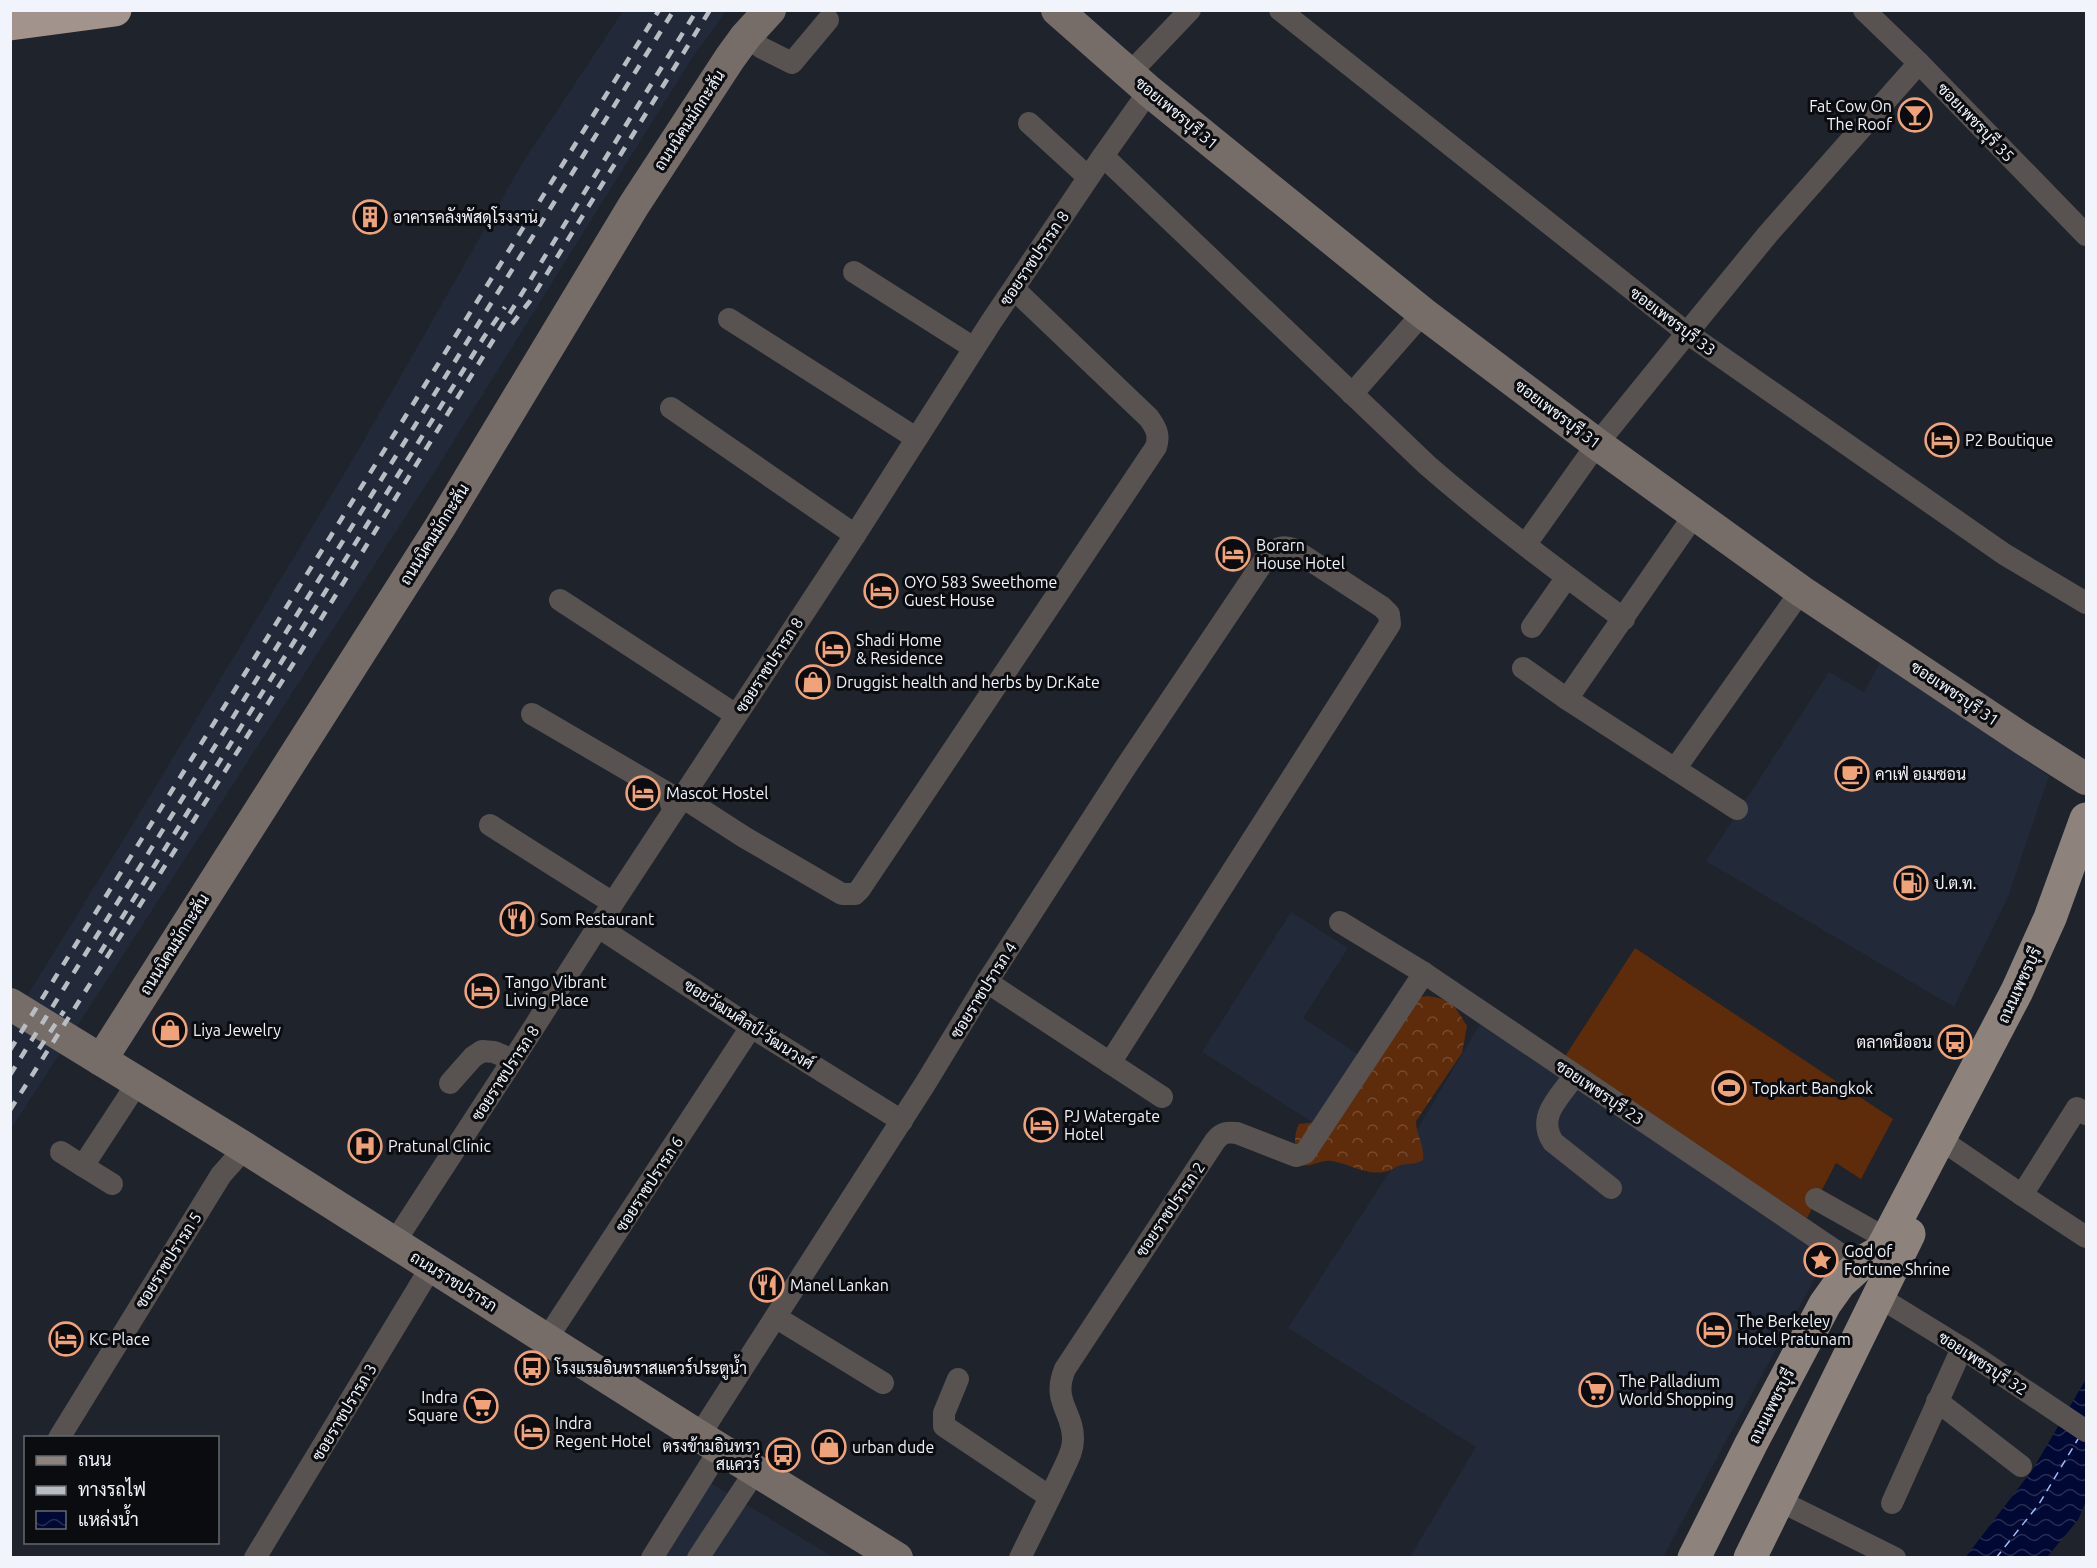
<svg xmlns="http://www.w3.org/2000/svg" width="2097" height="1568" viewBox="0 0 2097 1568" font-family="Ubuntu,Sarabun,sans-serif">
<defs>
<pattern id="forest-crowns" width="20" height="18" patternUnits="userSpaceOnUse" patternTransform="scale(1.5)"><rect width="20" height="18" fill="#5e2c0b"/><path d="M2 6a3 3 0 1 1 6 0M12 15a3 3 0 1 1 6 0" fill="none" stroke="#764b2f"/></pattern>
<pattern id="water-waves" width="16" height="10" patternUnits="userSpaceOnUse" patternTransform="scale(1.5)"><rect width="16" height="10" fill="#000834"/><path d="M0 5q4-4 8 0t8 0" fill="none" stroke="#262d52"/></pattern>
</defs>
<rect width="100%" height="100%" fill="#1e232c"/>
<g fill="#222a39">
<polygon points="623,11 726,11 692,58 435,471 11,1129 11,1022 130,829 359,449 523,162"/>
<polygon points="1881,661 2049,776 2008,897 1954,1007 1706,861 1829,672 1864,692"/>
<polygon points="1291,912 1348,948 1303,1018 1361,1056 1317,1125 1202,1052"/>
<polygon points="1483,1019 1828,1254 1663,1557 1410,1557 1476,1447 1288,1328 1418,1128"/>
<polygon points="711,1483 833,1557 663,1558"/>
</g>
<path fill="url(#forest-crowns)" d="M1428,996C1453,1000 1454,1005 1467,1026L1462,1053L1416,1121C1416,1135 1425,1146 1423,1160C1415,1165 1409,1163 1401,1165C1396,1166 1392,1170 1388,1171C1367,1177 1351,1164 1332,1161C1320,1159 1312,1168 1300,1165C1294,1154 1293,1135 1299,1124L1315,1122L1415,998Z"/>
<polygon fill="#5e2c0b" points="1635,948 1893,1119 1861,1179 1836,1163 1807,1218 1564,1058"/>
<polygon fill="url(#water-waves)" points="2086,1379 2086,1501 2078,1520 2047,1557 1965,1558 2033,1469"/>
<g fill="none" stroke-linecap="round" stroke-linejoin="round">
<polyline stroke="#9fbffc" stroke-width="1.5" stroke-dasharray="8 6" stroke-linecap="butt" points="1996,1558 2039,1504 2078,1439"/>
<g stroke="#585250" stroke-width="22">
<polyline points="1280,10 1687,333 2004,554 2086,603"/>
<polyline points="1864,10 1919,63 2086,235"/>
<polyline points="746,36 762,48 792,63 828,20"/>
<polyline points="1130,73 1190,10"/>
<polyline points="1029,123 1088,177"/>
<path d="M1103,156L1427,465C1490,520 1557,570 1624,619"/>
<polyline points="854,272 974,348"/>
<polyline points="729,319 916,438"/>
<polyline points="1352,394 1423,313"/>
<polyline points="671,408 855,535"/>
<polyline points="1526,544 1597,444 1687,333 1768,234 1919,63"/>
<polyline points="560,600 736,715"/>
<polyline points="1532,627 1567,577"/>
<polyline points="1523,668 1567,699 1737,809"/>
<polyline points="1567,699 1695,514"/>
<polyline points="532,714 669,794 671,804 676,807"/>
<polyline points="1675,769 1801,591"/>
<path d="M682,797L744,837L842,894H855L860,889L1156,447C1160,435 1156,428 1149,418L1014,289"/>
<polyline points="490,825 613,903"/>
<polyline points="1340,922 1424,973 1858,1266"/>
<polyline points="597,926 751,1027 902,1121"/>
<polyline points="987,982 1162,1097"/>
<path d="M1575,1075C1560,1097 1536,1116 1553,1142L1611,1188"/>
<polyline points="450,1083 473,1057 482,1051 494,1052 513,1060"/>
<polyline points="1940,1139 2022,1195 2086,1237"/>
<polyline points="61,1152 83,1166 138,1082"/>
<polyline points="83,1166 112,1184"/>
<polyline points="2022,1195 2077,1108 2086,1114"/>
<polyline points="1816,1199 1887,1239"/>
<polyline points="394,1243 513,1060 613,903 855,535 991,322 1103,156 1149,91"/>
<polyline points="1879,1297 1962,1348 2086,1431"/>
<polyline points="777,1318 883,1383"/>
<polyline points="546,1340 751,1027"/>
<polyline points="958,1379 944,1413 944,1426 1050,1497"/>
<polyline points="1937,1401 2021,1466"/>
<path d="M699,1436L925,1084L987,982L1125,768L1268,555C1277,548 1283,545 1293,549L1382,607L1389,614L1390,624L1110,1063"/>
<polyline points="59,1438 221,1175 245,1148"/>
<polyline points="1778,1500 1895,1558"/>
<polyline points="1892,1503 1962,1348"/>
<polyline points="255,1558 431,1267"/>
<polyline points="652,1558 720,1449"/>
<polyline points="698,1558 756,1470"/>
<path d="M1020,1558C1034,1529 1049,1500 1063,1470C1067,1461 1073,1451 1073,1440C1074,1412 1051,1402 1065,1369L1215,1141C1222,1132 1227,1132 1237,1133L1296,1156L1305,1153L1424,973"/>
</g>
<g stroke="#766d69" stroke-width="32">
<polyline points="1057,10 1149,91 1219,148 1423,313 1597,444 1801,591 2023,739 2086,779"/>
<polyline points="10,1004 245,1148 699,1436 897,1558"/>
<polyline points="101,1060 440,527 634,205 730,58 746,36 770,10"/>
</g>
<g stroke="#8d827c" stroke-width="33">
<polyline points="1694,1558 1751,1444 1825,1304 1840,1283 1864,1261 1880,1252 1887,1239 2017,991 2050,918 2086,819"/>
<polyline points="1750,1558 1909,1234"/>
</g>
<polyline stroke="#a2948d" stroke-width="33" points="10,24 115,10"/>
<g stroke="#b8bcc3" stroke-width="4.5" stroke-dasharray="10 10" stroke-linecap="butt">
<polyline points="512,324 530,301 710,10"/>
<polyline points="100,953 484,337 505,307"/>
<polyline points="39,1049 64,1011"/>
<polyline points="10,1050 659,10"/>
<polyline points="10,1075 674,10"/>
<polyline points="10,1110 300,653 697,10"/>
</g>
</g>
<defs>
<symbol id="bar-ring" viewBox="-11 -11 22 22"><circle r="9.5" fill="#0a0c10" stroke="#f0a378" stroke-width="1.5"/><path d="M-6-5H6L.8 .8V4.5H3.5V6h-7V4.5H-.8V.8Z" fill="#f0a378"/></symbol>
<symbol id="building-ring" viewBox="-11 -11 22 22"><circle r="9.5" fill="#0a0c10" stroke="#f0a378" stroke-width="1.5"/><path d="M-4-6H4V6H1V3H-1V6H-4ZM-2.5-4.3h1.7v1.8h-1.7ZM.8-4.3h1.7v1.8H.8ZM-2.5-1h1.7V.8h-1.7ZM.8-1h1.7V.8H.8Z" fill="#f0a378"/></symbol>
<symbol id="hotel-ring" viewBox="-11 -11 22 22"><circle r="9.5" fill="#0a0c10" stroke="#f0a378" stroke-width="1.5"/><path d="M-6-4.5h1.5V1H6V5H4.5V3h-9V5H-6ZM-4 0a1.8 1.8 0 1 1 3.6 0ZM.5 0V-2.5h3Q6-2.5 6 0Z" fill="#f0a378"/></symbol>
<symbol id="shop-ring" viewBox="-11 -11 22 22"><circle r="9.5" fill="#0a0c10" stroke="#f0a378" stroke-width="1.5"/><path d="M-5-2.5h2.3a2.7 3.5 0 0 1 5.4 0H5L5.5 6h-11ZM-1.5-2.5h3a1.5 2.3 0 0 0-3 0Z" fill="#f0a378"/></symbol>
<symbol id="cafe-ring" viewBox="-11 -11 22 22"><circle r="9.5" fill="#0a0c10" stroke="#f0a378" stroke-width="1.5"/><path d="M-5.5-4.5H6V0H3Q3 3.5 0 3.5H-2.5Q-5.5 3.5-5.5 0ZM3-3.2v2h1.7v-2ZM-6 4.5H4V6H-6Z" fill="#f0a378"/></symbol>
<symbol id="fuel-ring" viewBox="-11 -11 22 22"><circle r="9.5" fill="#0a0c10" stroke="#f0a378" stroke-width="1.5"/><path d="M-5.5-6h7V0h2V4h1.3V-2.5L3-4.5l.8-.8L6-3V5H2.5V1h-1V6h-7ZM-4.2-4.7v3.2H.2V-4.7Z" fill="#f0a378"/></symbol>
<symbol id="restaurant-ring" viewBox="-11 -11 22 22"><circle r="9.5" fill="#0a0c10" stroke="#f0a378" stroke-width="1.5"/><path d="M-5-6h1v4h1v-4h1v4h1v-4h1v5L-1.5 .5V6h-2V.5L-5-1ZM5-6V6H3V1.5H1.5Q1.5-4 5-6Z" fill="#f0a378"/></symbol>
<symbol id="bus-ring" viewBox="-11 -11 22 22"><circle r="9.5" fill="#0a0c10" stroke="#f0a378" stroke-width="1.5"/><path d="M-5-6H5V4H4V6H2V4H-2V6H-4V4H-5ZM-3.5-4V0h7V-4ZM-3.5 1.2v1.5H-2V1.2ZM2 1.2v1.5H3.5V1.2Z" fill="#f0a378"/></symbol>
<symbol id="stadium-ring" viewBox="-11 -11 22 22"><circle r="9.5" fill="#0a0c10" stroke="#f0a378" stroke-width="1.5"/><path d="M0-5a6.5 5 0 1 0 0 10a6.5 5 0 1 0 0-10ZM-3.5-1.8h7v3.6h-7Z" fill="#f0a378"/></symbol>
<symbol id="hospital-ring" viewBox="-11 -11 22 22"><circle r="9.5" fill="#0a0c10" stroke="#f0a378" stroke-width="1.5"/><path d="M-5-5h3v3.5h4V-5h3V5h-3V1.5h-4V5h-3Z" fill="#f0a378"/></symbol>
<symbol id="sight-ring" viewBox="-11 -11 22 22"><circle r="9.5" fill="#0a0c10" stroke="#f0a378" stroke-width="1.5"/><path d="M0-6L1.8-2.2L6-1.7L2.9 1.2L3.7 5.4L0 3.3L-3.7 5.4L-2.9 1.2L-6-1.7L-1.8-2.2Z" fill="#f0a378"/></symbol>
<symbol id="supermarket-ring" viewBox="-11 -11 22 22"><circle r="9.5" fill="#0a0c10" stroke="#f0a378" stroke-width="1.5"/><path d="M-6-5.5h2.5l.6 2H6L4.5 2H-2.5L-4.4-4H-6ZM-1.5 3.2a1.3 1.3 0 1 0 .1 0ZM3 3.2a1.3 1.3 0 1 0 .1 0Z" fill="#f0a378"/></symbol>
</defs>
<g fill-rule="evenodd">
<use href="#bar-ring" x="1896" y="96" width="38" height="38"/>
<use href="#building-ring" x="351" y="198" width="38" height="38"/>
<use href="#hotel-ring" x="1923" y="421" width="38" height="38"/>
<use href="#hotel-ring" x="1214" y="535" width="38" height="38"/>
<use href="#hotel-ring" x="862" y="572" width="38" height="38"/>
<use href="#hotel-ring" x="814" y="630" width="38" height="38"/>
<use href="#shop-ring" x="794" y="663" width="38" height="38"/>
<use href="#cafe-ring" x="1833" y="755" width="38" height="38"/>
<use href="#hotel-ring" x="624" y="774" width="38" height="38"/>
<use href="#fuel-ring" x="1892" y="864" width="38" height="38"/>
<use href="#restaurant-ring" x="498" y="900" width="38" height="38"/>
<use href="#hotel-ring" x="463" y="972" width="38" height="38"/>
<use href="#shop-ring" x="151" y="1011" width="38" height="38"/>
<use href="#bus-ring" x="1936" y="1023" width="38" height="38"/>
<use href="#stadium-ring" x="1710" y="1069" width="38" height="38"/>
<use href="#hotel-ring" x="1022" y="1106" width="38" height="38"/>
<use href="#hospital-ring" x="346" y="1127" width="38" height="38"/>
<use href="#sight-ring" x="1802" y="1241" width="38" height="38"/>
<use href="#restaurant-ring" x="748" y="1266" width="38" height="38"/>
<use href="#hotel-ring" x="1695" y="1311" width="38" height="38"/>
<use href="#hotel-ring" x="47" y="1320" width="38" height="38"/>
<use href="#bus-ring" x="513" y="1349" width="38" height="38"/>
<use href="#supermarket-ring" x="1577" y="1371" width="38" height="38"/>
<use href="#supermarket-ring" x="462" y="1387" width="38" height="38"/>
<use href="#hotel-ring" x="513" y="1413" width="38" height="38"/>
<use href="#shop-ring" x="810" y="1428" width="38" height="38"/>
<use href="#bus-ring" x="764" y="1436" width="38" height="38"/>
</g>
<g text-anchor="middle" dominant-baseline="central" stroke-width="6" stroke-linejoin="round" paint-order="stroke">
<g font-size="16" fill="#f1f4fb" stroke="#0a0c10" text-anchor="start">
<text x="1892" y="106" text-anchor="end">Fat Cow On<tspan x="1892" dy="18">The Roof</tspan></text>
<text x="393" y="217">อาคารคลังพัสดุโรงงาน</text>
<text x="1965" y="440">P2 Boutique</text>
<text x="1256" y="545">Borarn<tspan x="1256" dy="18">House Hotel</tspan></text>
<text x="904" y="582">OYO 583 Sweethome<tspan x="904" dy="18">Guest House</tspan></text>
<text x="856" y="640">Shadi Home<tspan x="856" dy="18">&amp; Residence</tspan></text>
<text x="836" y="682">Druggist health and herbs by Dr.Kate</text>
<text x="1875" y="774">คาเฟ่ อเมซอน</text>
<text x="666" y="793">Mascot Hostel</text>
<text x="1934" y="883">ป.ต.ท.</text>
<text x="540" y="919">Som Restaurant</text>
<text x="505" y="982">Tango Vibrant<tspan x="505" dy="18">Living Place</tspan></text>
<text x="193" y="1030">Liya Jewelry</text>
<text x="1932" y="1042" text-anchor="end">ตลาดนีออน</text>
<text x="1752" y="1088">Topkart Bangkok</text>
<text x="1064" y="1116">PJ Watergate<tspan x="1064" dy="18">Hotel</tspan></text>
<text x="388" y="1146">Pratunal Clinic</text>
<text x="1844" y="1251">God of<tspan x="1844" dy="18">Fortune Shrine</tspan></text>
<text x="790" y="1285">Manel Lankan</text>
<text x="1737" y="1321">The Berkeley<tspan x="1737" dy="18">Hotel Pratunam</tspan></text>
<text x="89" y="1339">KC Place</text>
<text x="555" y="1368">โรงแรมอินทราสแควร์ประตูน้ำ</text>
<text x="1619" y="1381">The Palladium<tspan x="1619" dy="18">World Shopping</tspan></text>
<text x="458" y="1397" text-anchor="end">Indra<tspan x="458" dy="18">Square</tspan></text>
<text x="555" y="1423">Indra<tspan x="555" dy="18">Regent Hotel</tspan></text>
<text x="760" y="1446" text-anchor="end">ตรงข้ามอินทรา<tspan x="760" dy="18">สแควร์</tspan></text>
<text x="852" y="1447">urban dude</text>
</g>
<g font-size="16" fill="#f1f4fb" stroke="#0a0c10">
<text transform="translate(1177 113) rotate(40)">ซอยเพชรบุรี 31</text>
<text transform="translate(689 120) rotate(-57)">ถนนนิคมมักกะสัน</text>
<text transform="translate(1976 122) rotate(46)">ซอยเพชรบุรี 35</text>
<text transform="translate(1034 258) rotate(-56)">ซอยราชปรารภ 8</text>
<text transform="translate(1673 321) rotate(37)">ซอยเพชรบุรี 33</text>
<text transform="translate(1558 414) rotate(37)">ซอยเพชรบุรี 31</text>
<text transform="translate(434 534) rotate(-58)">ถนนนิคมมักกะสัน</text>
<text transform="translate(769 665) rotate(-57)">ซอยราชปรารภ 8</text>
<text transform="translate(1955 693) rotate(34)">ซอยเพชรบุรี 31</text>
<text transform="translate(174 944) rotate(-58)">ถนนนิคมมักกะสัน</text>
<text transform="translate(2019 985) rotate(-65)">ถนนเพชรบุรี</text>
<text transform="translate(983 990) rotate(-58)">ซอยราชปรารภ 4</text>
<text transform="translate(749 1024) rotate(33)">ซอยวัฒนศิลป์-วัฒนวงศ์</text>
<text transform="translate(505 1073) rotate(-57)">ซอยราชปรารภ 8</text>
<text transform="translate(1600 1092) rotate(34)">ซอยเพชรบุรี 23</text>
<text transform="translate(649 1184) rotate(-57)">ซอยราชปรารภ 6</text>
<text transform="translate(1170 1209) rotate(-56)">ซอยราชปรารภ 2</text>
<text transform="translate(168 1260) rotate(-58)">ซอยราชปรารภ 5</text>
<text transform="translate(454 1281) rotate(32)">ถนนราชปรารภ</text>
<text transform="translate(1983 1363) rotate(33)">ซอยเพชรบุรี 32</text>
<text transform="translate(1771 1406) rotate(-63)">ถนนเพชรบุรี</text>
<text transform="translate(344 1412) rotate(-59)">ซอยราชปรารภ 3</text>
</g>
</g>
<rect width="2097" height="1568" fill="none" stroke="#f1f4fb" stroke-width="24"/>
<rect x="24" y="1436" width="195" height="108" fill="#0a0c10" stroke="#66696e" stroke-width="1.5"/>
<rect x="36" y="1456" width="30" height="9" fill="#8d827c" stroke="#66696e" stroke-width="1.5"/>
<text x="78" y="1466" font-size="18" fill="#f1f4fb">ถนน</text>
<rect x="36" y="1486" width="30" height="9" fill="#b8bcc3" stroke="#66696e" stroke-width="1.5"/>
<text x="78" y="1496" font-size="18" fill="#f1f4fb">ทางรถไฟ</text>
<rect x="36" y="1511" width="30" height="18" fill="url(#water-waves)" stroke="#66696e" stroke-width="1.5"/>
<text x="78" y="1526" font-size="18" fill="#f1f4fb">แหล่งน้ำ</text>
</svg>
